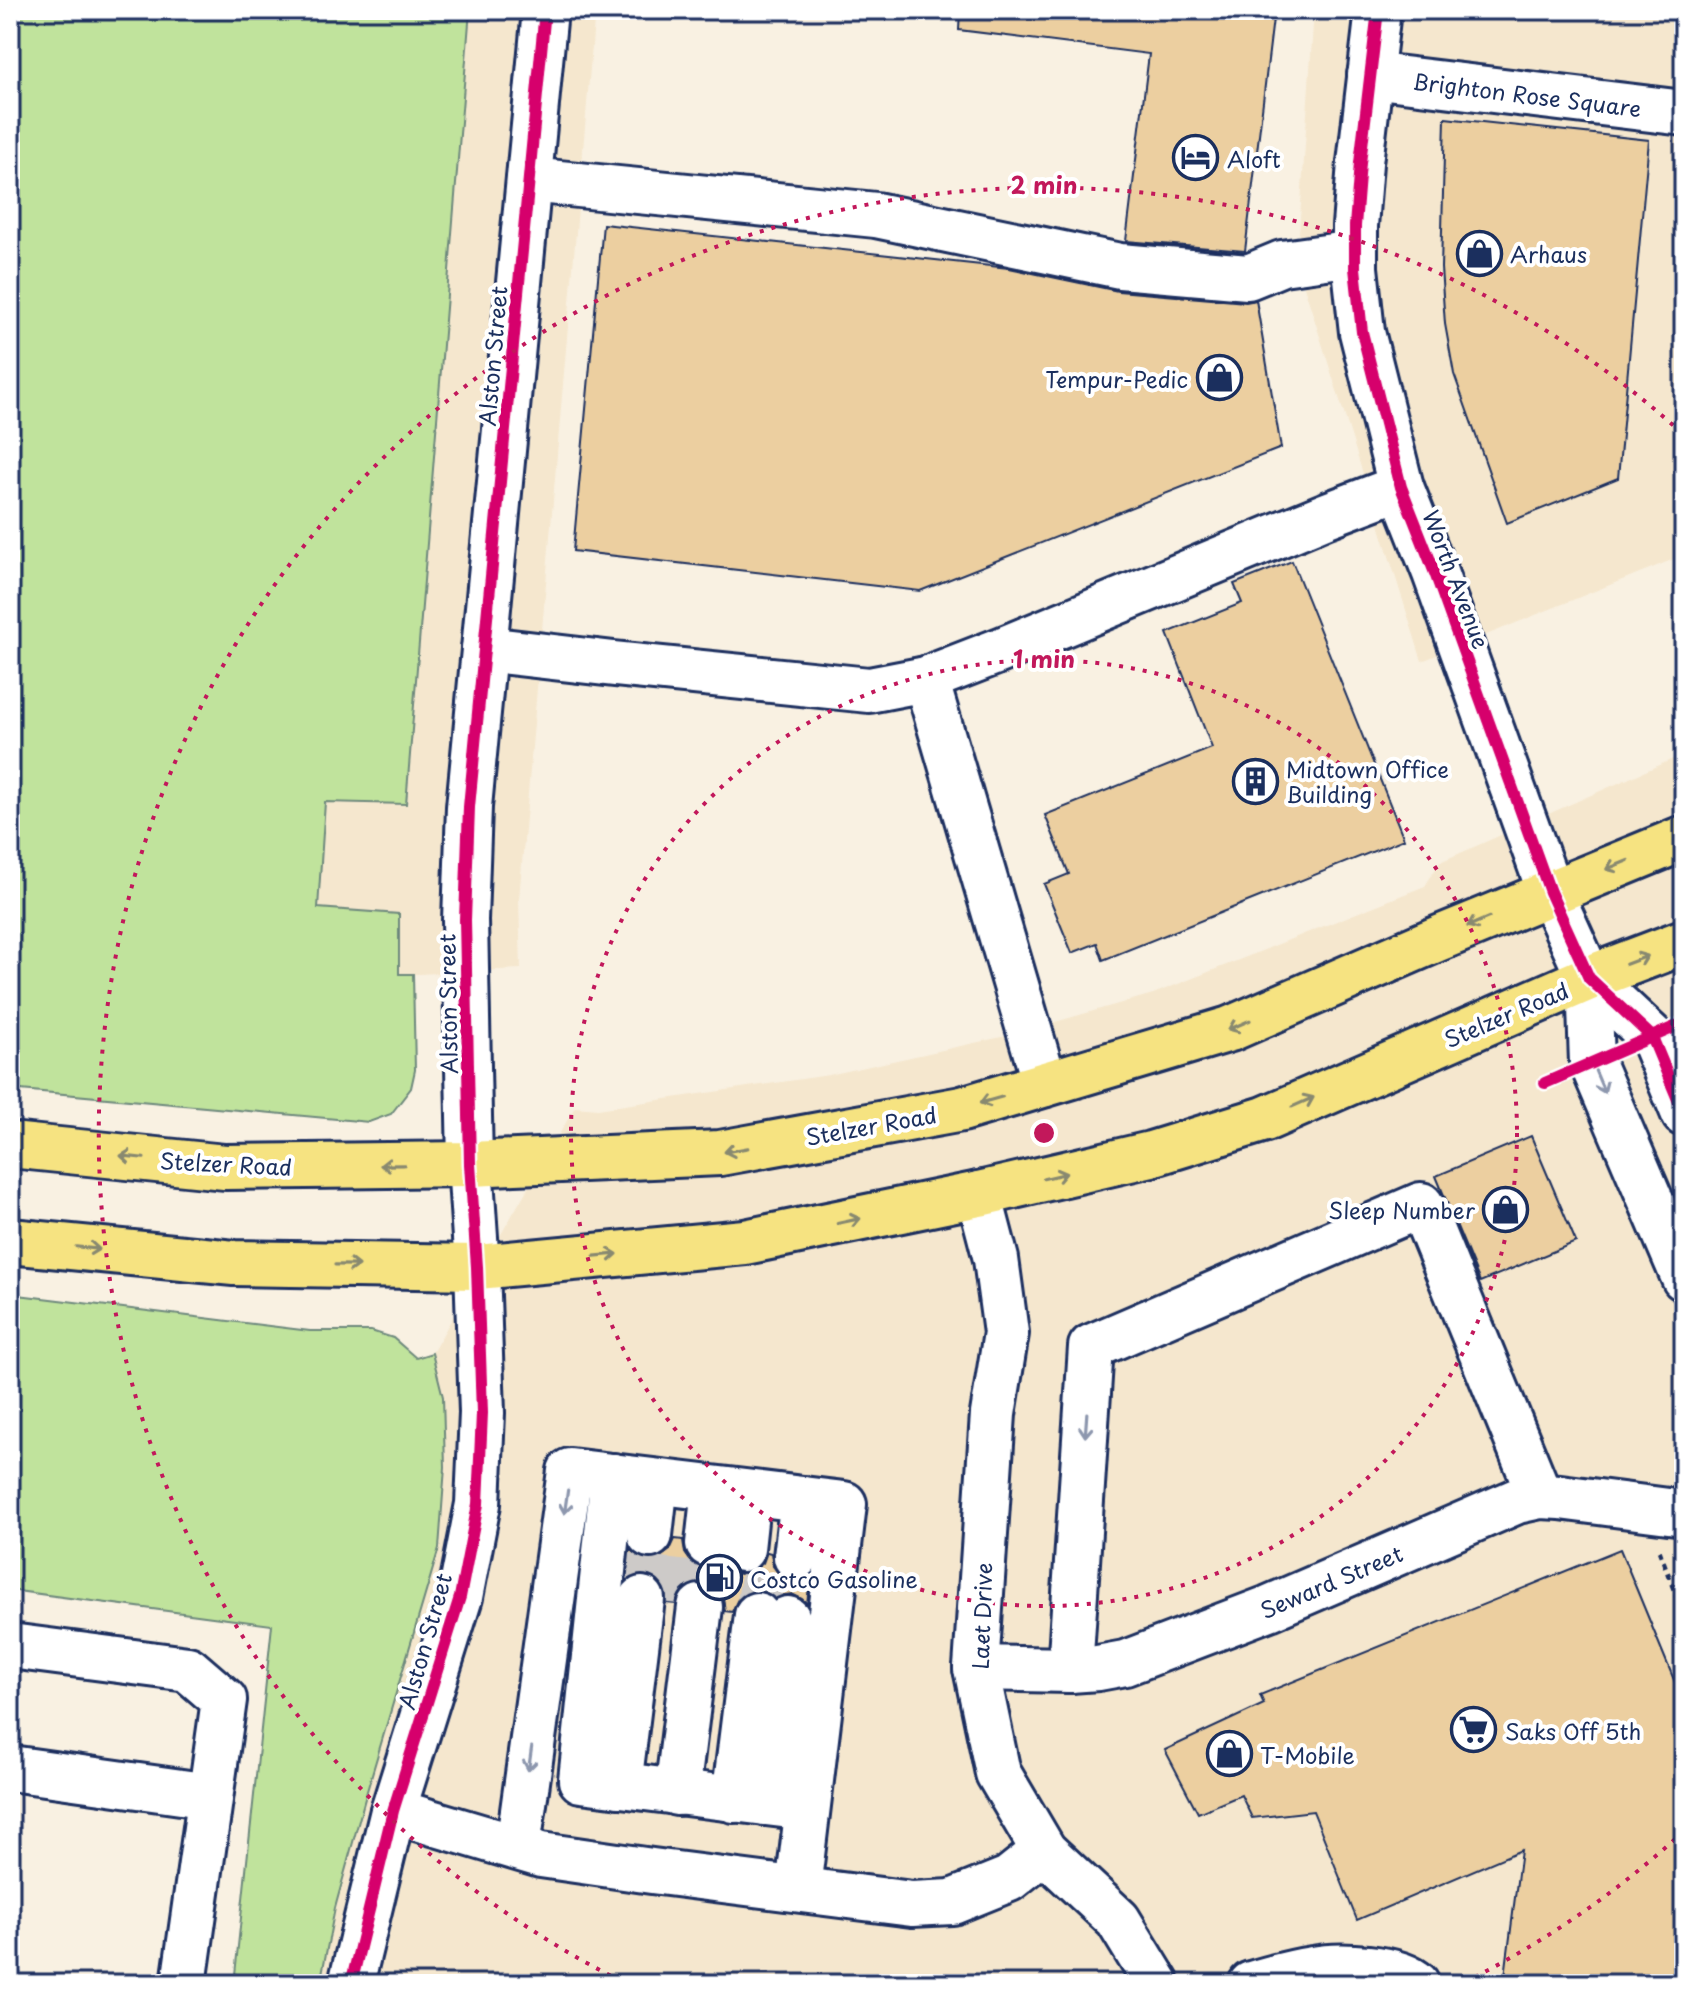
<svg xmlns="http://www.w3.org/2000/svg" width="1694" height="1994" viewBox="0 0 1694 1994" font-family="'Playpen Sans',sans-serif">
<rect width="100%" height="100%" fill="#f9f1e2"/>
<filter id="ink" filterUnits="userSpaceOnUse"><feTurbulence type="fractalNoise" baseFrequency=".0125" numOctaves="2"/><feDisplacementMap in="SourceGraphic" scale="16" xChannelSelector="R" yChannelSelector="G"/><feConvolveMatrix kernelMatrix="1 2 1 2 8 2 1 2 1" color-interpolation-filters="sRGB"/></filter>
<g filter="url(#ink)">
<g fill="#f5e7ce">
<polygon points="10,10 595,10 519,899 521,969 399,975 10,915"/>
<polygon points="1314,10 1684,10 1684,555 1422,661 1297,264"/>
<polygon points="1684,754 1684,1984 320,1984 335,1908 367,1791 439,1548 445,1467 443,1397 432,1353 575,1107 598,1109 829,1075 1006,1036 1153,994 1425,886 1440,862"/>
</g>
<g fill="#c0e39c" stroke="#6e897d" stroke-width="2">
<polygon points="10,10 470,10 406,804 325,802 318,908 399,914 399,974 413,974 415,1070 411,1088 391,1114 369,1122 10,1089"/>
<polygon points="10,1294 310,1331 371,1331 393,1338 416,1358 432,1353 443,1397 445,1467 439,1548 367,1791 335,1908 320,1984 234,1984 272,1625 10,1590"/>
</g>
<g fill="#eccfa0" stroke="#1b2f5e" stroke-width="2">
<polygon points="960,10 1274,10 1245,251 1126,241 1149,54 959,30"/>
<polygon points="1445,118 1649,140 1618,478 1507,523 1454,374 1445,324 1441,268"/>
<polygon points="603,224 1009,268 1118,291 1246,302 1256,300 1281,448 920,591 573,551"/>
<polygon points="1292,561 1404,839 1103,960 1097,943 1072,953 1044,884 1069,874 1045,815 1212,748 1167,633 1242,603 1234,584"/>
<polygon points="1531,1136 1576,1242 1480,1282 1436,1176"/>
<polygon points="675,1539 683,1540 685,1553 694,1565 706,1569 717,1567 722,1563 728,1570 739,1574 753,1571 763,1563 767,1552 771,1553 773,1566 782,1577 794,1582 805,1580 810,1577 807,1604 802,1599 792,1594 779,1596 775,1598 771,1595 759,1590 748,1592 738,1599 732,1612 725,1611 723,1598 716,1588 704,1582 690,1584 680,1593 675,1604 667,1603 665,1589 656,1579 644,1574 633,1576 627,1580 630,1549 636,1555 646,1560 659,1558 670,1550"/>
<polygon points="1620,1549 1684,1704 1684,1984 1504,1984 1521,1850 1357,1920 1313,1811 1252,1818 1241,1795 1198,1813 1165,1750 1264,1704 1260,1695"/>
</g>
<g fill="none" stroke-linecap="round" stroke-linejoin="round">
<g stroke="#cdcac8" stroke-width="44" stroke-dasharray="44 22" stroke-linecap="butt">
<polyline points="642,1599 650,1535"/>
<polyline points="678,1604 685,1540"/>
<polyline points="757,1615 767,1552"/>
</g>
<defs>
<g id="minor">
<polyline points="1378,10 1360,163 1355,226 1355,268 1362,332 1401,487 1435,573 1550,892 1589,978 1652,1037 1684,1114"/>
<polyline points="1370,75 1684,113"/>
<polyline points="529,180 876,215 1120,266 1248,277 1282,263 1355,253"/>
<polyline points="484,649 614,664 869,690 926,679 1001,650 1327,515 1401,487"/>
<polyline points="926,679 1045,1084"/>
<polyline points="1589,978 1592,1063 1684,1278"/>
<polyline points="979,1194 996,1259 1006,1333 993,1414 976,1668 998,1773 1044,1851 1118,1920 1157,1984"/>
<polyline points="613,1476 581,1780 807,1808"/>
<polyline points="650,1535 656,1482"/>
<polyline points="708,1544 714,1489"/>
<polyline points="742,1549 748,1493"/>
<polyline points="796,1557 803,1499"/>
<polyline points="10,1646 188,1669 224,1700 184,1984"/>
<polyline points="976,1668 1070,1670 1098,1668 1125,1663 1269,1608 1517,1501 1540,1496 1560,1497 1684,1513"/>
<polyline points="1070,1670 1091,1347 1421,1205 1540,1496"/>
<polyline points="10,1768 210,1796"/>
<polyline points="619,1785 642,1599"/>
<polyline points="677,1793 700,1607"/>
<polyline points="734,1800 757,1615"/>
<polyline points="765,1803 788,1619"/>
<polyline points="393,1811 541,1855 652,1871 912,1904 952,1902 1009,1879 1044,1851"/>
<polyline points="518,1847 570,1471 844,1504 798,1889"/>
<polyline points="351,1984 393,1811 460,1597 478,1504 482,1413 477,1267 470,1164 465,920 469,807 545,10"/>
<path d="M1251,1984C1271,1978 1293,1972 1313,1969C1338,1964 1398,1966 1417,1984"/>
</g>
<g id="major">
<polyline points="10,1145 225,1167 470,1164 720,1153 962,1109 1230,1029 1435,940 1684,838"/>
<polyline points="10,1241 234,1263 477,1267 745,1242 979,1194 1151,1154 1265,1119 1589,978 1684,942"/>
</g>
</defs>
<use href="#minor" stroke="#1b2f5e" stroke-width="50"/>
<use href="#major" stroke="#1b2f5e" stroke-width="50"/>
<polyline stroke="#1b2f5e" stroke-width="5" stroke-dasharray="6 6" stroke-linecap="butt" points="1659,1550 1684,1616"/>
<use href="#minor" stroke="#fff" stroke-width="44"/>
<use href="#major" stroke="#f6e381" stroke-width="44"/>
<defs>
<g id="cycleway">
<polyline points="1378,10 1360,163 1355,226 1355,268 1362,332 1401,487 1435,573 1550,892 1589,978 1652,1037 1684,1114"/>
<polyline points="1545,1083 1684,1023"/>
<polyline points="351,1984 393,1811 460,1597 478,1504 482,1413 477,1267 470,1164 465,920 469,807 545,10"/>
</g>
</defs>
<use href="#cycleway" stroke="#fff" stroke-width="17"/>
<use href="#cycleway" stroke="#d6006c" stroke-width="12"/>
</g>
<defs><path id="oneway-shaft" d="M-6 0H5M1.5-3L5.5 0L1.5 3" fill="none" stroke-width="1.6" stroke-linecap="round" stroke-linejoin="round" transform="scale(2)"/></defs>
<g stroke="#888970">
<use href="#oneway-shaft" transform="translate(1617 865) rotate(158)"/>
<use href="#oneway-shaft" transform="translate(1478 922) rotate(157)"/>
<use href="#oneway-shaft" transform="translate(1637 960) rotate(-21)"/>
<use href="#oneway-shaft" transform="translate(1239 1025) rotate(157)"/>
<use href="#oneway-shaft" transform="translate(991 1100) rotate(164)"/>
<use href="#oneway-shaft" transform="translate(1303 1102) rotate(-24)"/>
<use href="#oneway-shaft" transform="translate(736 1150) rotate(170)"/>
<use href="#oneway-shaft" transform="translate(132 1157) rotate(-174)"/>
<use href="#oneway-shaft" transform="translate(392 1165) rotate(179)"/>
<use href="#oneway-shaft" transform="translate(1055 1176) rotate(-13)"/>
<use href="#oneway-shaft" transform="translate(849 1221) rotate(-12)"/>
<use href="#oneway-shaft" transform="translate(88 1248) rotate(6)"/>
<use href="#oneway-shaft" transform="translate(606 1255) rotate(-5)"/>
<use href="#oneway-shaft" transform="translate(347 1265) rotate(1)"/>
</g>
<g stroke="#8d97ae">
<use href="#oneway-shaft" transform="translate(1600 1082) rotate(67)"/>
<use href="#oneway-shaft" transform="translate(1086 1425) rotate(94)"/>
<use href="#oneway-shaft" transform="translate(566 1502) rotate(98)"/>
<use href="#oneway-shaft" transform="translate(530 1759) rotate(98)"/>
</g>
</g>
<g fill="none" stroke="#c2185b" stroke-width="4" stroke-dasharray="4 8">
<circle cx="1044" cy="1133" r="473"/>
<path d="M1684 1831A947 947 0 0 1 1467 1981M621 1981A947 947 0 1 1 1684 435"/>
</g>
<defs>
<symbol id="hotel-ring" viewBox="-11 -11 22 22"><circle r="9.5" fill="#fff" stroke="#1b2f5e" stroke-width="1.5"/><path d="M-6-4.5h1.5V1H6V5H4.5V3h-9V5H-6ZM-4 0a1.8 1.8 0 1 1 3.6 0ZM.5 0V-2.5h3Q6-2.5 6 0Z" fill="#1b2f5e"/></symbol>
<symbol id="shop-ring" viewBox="-11 -11 22 22"><circle r="9.5" fill="#fff" stroke="#1b2f5e" stroke-width="1.5"/><path d="M-5-2.5h2.3a2.7 3.5 0 0 1 5.4 0H5L5.5 6h-11ZM-1.5-2.5h3a1.5 2.3 0 0 0-3 0Z" fill="#1b2f5e"/></symbol>
<symbol id="building-ring" viewBox="-11 -11 22 22"><circle r="9.5" fill="#fff" stroke="#1b2f5e" stroke-width="1.5"/><path d="M-4-6H4V6H1V3H-1V6H-4ZM-2.5-4.3h1.7v1.8h-1.7ZM.8-4.3h1.7v1.8H.8ZM-2.5-1h1.7V.8h-1.7ZM.8-1h1.7V.8H.8Z" fill="#1b2f5e"/></symbol>
<symbol id="fuel-ring" viewBox="-11 -11 22 22"><circle r="9.5" fill="#fff" stroke="#1b2f5e" stroke-width="1.5"/><path d="M-5.5-6h7V0h2V4h1.3V-2.5L3-4.5l.8-.8L6-3V5H2.5V1h-1V6h-7ZM-4.2-4.7v3.2H.2V-4.7Z" fill="#1b2f5e"/></symbol>
<symbol id="supermarket-ring" viewBox="-11 -11 22 22"><circle r="9.5" fill="#fff" stroke="#1b2f5e" stroke-width="1.5"/><path d="M-6-5.5h2.5l.6 2H6L4.5 2H-2.5L-4.4-4H-6ZM-1.5 3.2a1.3 1.3 0 1 0 .1 0ZM3 3.2a1.3 1.3 0 1 0 .1 0Z" fill="#1b2f5e"/></symbol>
</defs>
<g fill-rule="evenodd">
<use href="#hotel-ring" x="1170" y="132" width="51" height="51"/>
<use href="#shop-ring" x="1454" y="228" width="51" height="51"/>
<use href="#shop-ring" x="1194" y="352" width="51" height="51"/>
<use href="#building-ring" x="1230" y="756" width="51" height="51"/>
<use href="#shop-ring" x="1480" y="1184" width="51" height="51"/>
<use href="#fuel-ring" x="694" y="1552" width="51" height="51"/>
<use href="#supermarket-ring" x="1448" y="1704" width="51" height="51"/>
<use href="#shop-ring" x="1204" y="1728" width="51" height="51"/>
</g>
<g text-anchor="middle" dominant-baseline="central" stroke-width="8" stroke-linejoin="round" paint-order="stroke">
<g font-size="22" fill="#1b2f5e" stroke="#fff">
<text transform="translate(1527 94) rotate(7)">Brighton Rose Square</text>
<text transform="translate(492 356) rotate(-85)">Alston Street</text>
<text transform="translate(1457 579) rotate(69)">Worth Avenue</text>
<text transform="translate(447 1004) rotate(-91)">Alston Street</text>
<text transform="translate(1506 1014) rotate(-23)">Stelzer Road</text>
<text transform="translate(871 1125) rotate(-10)">Stelzer Road</text>
<text transform="translate(226 1163) rotate(3)">Stelzer Road</text>
<text transform="translate(1331 1581) rotate(-23)">Seward Street</text>
<text transform="translate(981 1616) rotate(-88)">Laet Drive</text>
<text transform="translate(424 1641) rotate(-74)">Alston Street</text>
</g>
<g font-size="22" fill="#1b2f5e" stroke="#fff" text-anchor="start">
<text x="1227" y="158">Aloft</text>
<text x="1510" y="253">Arhaus</text>
<text x="1188" y="378" text-anchor="end">Tempur-Pedic</text>
<text x="1286" y="768">Midtown Office<tspan x="1286" dy="25">Building</tspan></text>
<text x="1475" y="1209" text-anchor="end">Sleep Number</text>
<text x="750" y="1578">Costco Gasoline</text>
<text x="1505" y="1730">Saks Off 5th</text>
<text x="1260" y="1754">T-Mobile</text>
</g>
</g>
<circle cx="1044" cy="1133" r="12" fill="#c2185b" stroke="#fff" stroke-width="4"/>
<g font-size="24" text-anchor="middle" font-weight="bold" fill="#c2185b" stroke="#fff" stroke-width="8" stroke-linejoin="round" paint-order="stroke">
<text x="1044" y="194">2 min</text>
<text x="1044" y="668">1 min</text>
</g>
<rect width="1694" height="1994" fill="none" stroke="#fff" stroke-width="40"/>
<rect x="20" y="20" width="1654" height="1954" fill="none" stroke="#1b2f5e" stroke-width="3" filter="url(#ink)"/>
</svg>
